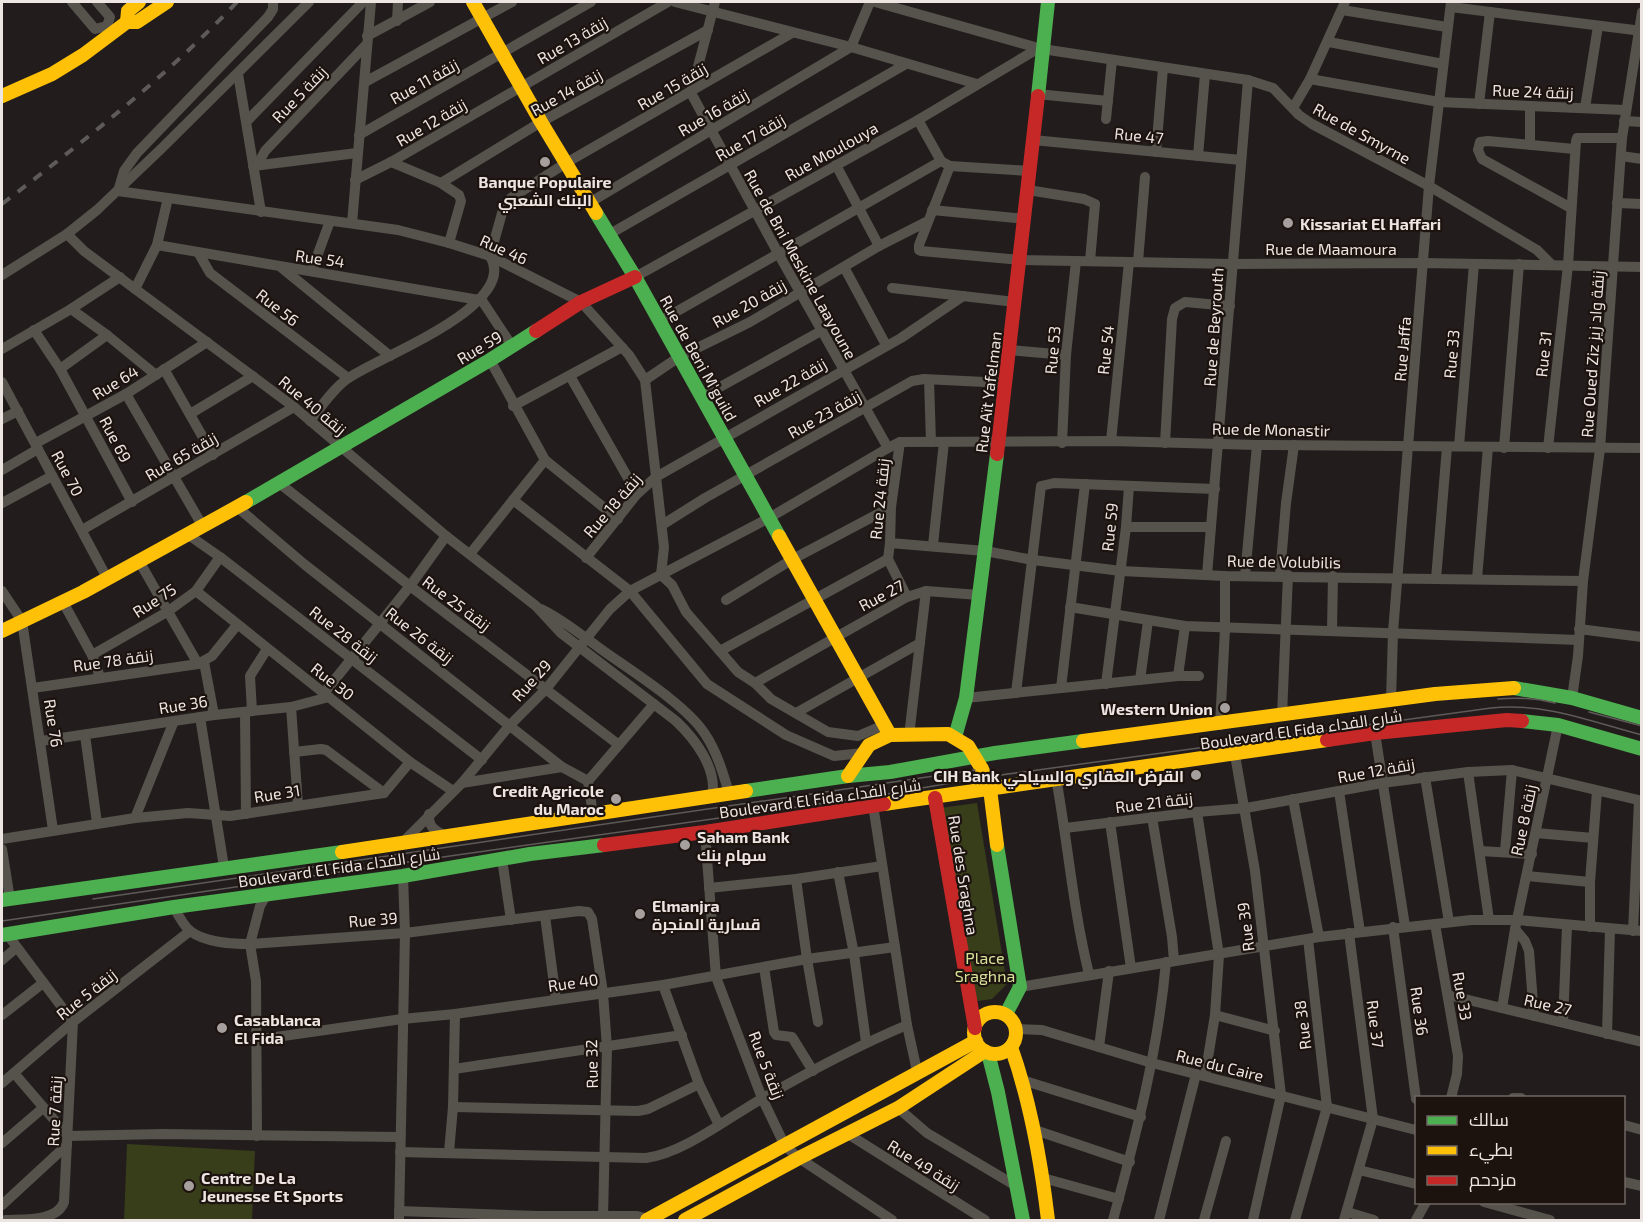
<svg xmlns="http://www.w3.org/2000/svg" width="1643" height="1222" viewBox="0 0 1643 1222" font-family="'Exo 2',Cairo,sans-serif">
<rect width="100%" height="100%" fill="#221d1c"/>
<g fill="#383d1a">
<polygon points="977,803 1007,984 992,999 978,1001 971,993 940,808"/>
<polygon points="127,1144 255,1151 252,1220 124,1220"/>
</g>
<g fill="none" stroke-linecap="round" stroke-linejoin="round">
<g stroke="#56524c" stroke-width="10">
<polyline points="72,2 95,29 107,26"/>
<polyline points="97,2 110,17 107,26"/>
<polyline points="675,2 851,47 977,84"/>
<polyline points="715,2 691,93 778,253 888,448"/>
<polyline points="875,2 1042,49 1248,80 1273,88 1299,115 1312,124 1429,186 1537,250 1551,264"/>
<polyline points="1451,7 1642,31"/>
<polyline points="1342,10 1447,27"/>
<polyline points="397,21 398,2"/>
<polyline points="367,36 430,2"/>
<polyline points="1329,42 1443,64"/>
<polyline points="851,47 870,2"/>
<polyline points="238,74 261,212"/>
<polyline points="1310,79 1439,102 1625,110"/>
<polyline points="365,82 512,2"/>
<polyline points="1037,94 1108,101"/>
<polyline points="1479,104 1490,12"/>
<polyline points="1530,106 1530,145"/>
<polyline points="1293,108 1310,79 1345,2"/>
<polyline points="1585,108 1598,26"/>
<polyline points="1106,119 1112,60"/>
<polyline points="918,120 941,161"/>
<polyline points="247,121 363,2"/>
<polyline points="1624,121 1642,122"/>
<polyline points="359,135 591,2"/>
<polyline points="1033,140 1241,160"/>
<polyline points="1156,152 1163,68"/>
<polyline points="1198,156 1205,74"/>
<polyline points="1621,156 1642,159"/>
<polyline points="391,162 441,183 459,195 461,201 449,243"/>
<polyline points="836,165 879,246"/>
<polyline points="253,166 357,153"/>
<polyline points="257,166 265,151 366,45"/>
<polyline points="950,166 919,245 919,250 921,251 1020,260 1129,262 1233,264 1424,263 1642,267"/>
<polyline points="355,180 391,162 668,2"/>
<polyline points="441,183 541,122 708,30"/>
<polyline points="119,188 124,171 137,153 268,17 273,9 273,2"/>
<polyline points="1028,190 1084,199 1095,204 1090,261"/>
<polyline points="118,191 398,230 449,243 490,256 581,302 629,355 645,380 664,547 661,575"/>
<polyline points="589,203 851,47"/>
<polyline points="1617,203 1642,204"/>
<polyline points="1571,208 1482,159 1478,150 1480,142 1488,141 1574,149"/>
<polyline points="932,210 1025,219"/>
<polyline points="352,223 371,2"/>
<path d="M67,234L84,251L294,407L446,536L536,606L561,633L676,721C695,739 718,769 712,797"/>
<polyline points="608,235 906,64"/>
<polyline points="157,245 479,300"/>
<polyline points="198,252 210,273 348,378"/>
<polyline points="1138,262 1145,177"/>
<polyline points="844,267 886,345"/>
<polyline points="282,268 390,356"/>
<polyline points="312,270 330,221"/>
<polyline points="2,275 67,234 97,210 161,149 309,2"/>
<polyline points="635,277 918,120 1039,48"/>
<polyline points="892,288 1015,302"/>
<polyline points="135,289 157,245 168,198"/>
<polyline points="481,299 512,346"/>
<polyline points="71,309 107,335 156,375"/>
<polyline points="660,321 941,161 950,166 1030,171"/>
<polyline points="34,330 60,369 132,502"/>
<polyline points="2,349 71,309 120,277"/>
<polyline points="1009,350 1066,355"/>
<polyline points="490,360 545,460 618,519"/>
<polyline points="60,369 107,335"/>
<polyline points="164,369 213,455"/>
<polyline points="570,376 637,494"/>
<polyline points="645,380 679,357 750,322 879,246 926,222"/>
<polyline points="929,380 931,442"/>
<polyline points="2,382 107,578"/>
<polyline points="126,394 202,525"/>
<polyline points="702,397 821,331"/>
<polyline points="513,406 622,347"/>
<polyline points="190,414 253,376"/>
<polyline points="2,419 18,411"/>
<path d="M310,421C321,407 333,389 347,379C375,358 521,306 490,256L504,206L511,198L566,163L792,33"/>
<polyline points="1111,441 1129,262"/>
<polyline points="900,442 891,507 890,543 888,559 907,597"/>
<polyline points="36,443 126,394 207,342"/>
<polyline points="1062,443 1066,355 1076,261"/>
<polyline points="1165,443 1172,319 1175,308 1185,302 1230,306"/>
<polyline points="1459,446 1474,264"/>
<polyline points="1504,448 1519,264"/>
<polyline points="1548,448 1568,265 1576,141 1577,138 1622,138"/>
<polyline points="2,470 38,449"/>
<polyline points="279,483 410,586 619,745"/>
<polyline points="513,500 630,591 707,684 786,735 834,756 863,753"/>
<polyline points="2,503 52,476"/>
<polyline points="237,507 304,564 562,767 588,781"/>
<polyline points="662,525 705,498 912,381 924,379 1005,383"/>
<polyline points="1126,527 1211,527"/>
<polyline points="82,530 294,407"/>
<polyline points="187,534 220,557 482,760"/>
<polyline points="890,543 985,551 1033,560 1121,571 1225,576 1583,581"/>
<polyline points="933,545 944,442"/>
<polyline points="470,554 545,460"/>
<polyline points="586,558 637,494 656,477 901,338 963,296"/>
<polyline points="139,561 198,664"/>
<polyline points="661,575 672,585 686,612 738,672 755,683 771,699 828,732 858,736 884,725"/>
<polyline points="1207,575 1248,80"/>
<polyline points="1280,575 1286,503 1294,445"/>
<polyline points="1245,576 1257,445"/>
<polyline points="1436,579 1447,447"/>
<polyline points="1477,579 1488,447"/>
<polyline points="2,591 22,621 53,830"/>
<polyline points="196,591 410,762 453,791"/>
<polyline points="726,600 793,559 891,507"/>
<polyline points="63,602 92,655 100,677"/>
<polyline points="1070,607 1185,626 1579,640"/>
<path d="M541,609C562,619 580,634 598,647C628,669 686,704 705,734C717,752 723,773 729,793"/>
<polyline points="1579,629 1642,637"/>
<polyline points="1332,630 1333,576"/>
<polyline points="720,651 888,559"/>
<polyline points="92,655 167,612 196,591 220,557"/>
<polyline points="204,662 214,715"/>
<polyline points="1178,676 1185,626"/>
<polyline points="1140,680 1148,621"/>
<polyline points="755,683 907,597 926,591 979,595"/>
<polyline points="1106,684 1126,527 1129,486"/>
<polyline points="33,688 198,664 212,656 237,625"/>
<polyline points="1061,688 1085,484"/>
<polyline points="324,693 410,586 446,536"/>
<polyline points="1016,693 1041,486 1054,483 1215,489"/>
<polyline points="966,698 1178,676 1199,676"/>
<polyline points="1572,698 1578,656 1583,581 1600,449 1622,138 1642,12"/>
<polyline points="1391,700 1393,632 1429,186 1451,2"/>
<polyline points="291,707 298,805"/>
<polyline points="252,711 250,676 267,649"/>
<polyline points="245,712 246,814"/>
<polyline points="796,713 920,643"/>
<polyline points="1282,715 1288,575"/>
<polyline points="200,717 224,867"/>
<polyline points="1220,725 1225,629 1225,576"/>
<polyline points="1375,733 1405,926"/>
<polyline points="85,735 97,823"/>
<polyline points="909,736 926,591"/>
<polyline points="41,741 214,715 291,707 329,697"/>
<polyline points="294,752 321,749 326,750 384,793"/>
<polyline points="1235,755 1255,871 1281,1095 1253,1220"/>
<polyline points="1468,772 1489,920"/>
<polyline points="1425,777 1449,922"/>
<path d="M1056,778C1068,843 1073,910 1089,974"/>
<polyline points="462,783 562,767"/>
<polyline points="1339,791 1360,932"/>
<polyline points="1293,799 1319,937"/>
<polyline points="873,805 907,1025 917,1071"/>
<polyline points="1197,812 1219,955 1215,1015 1205,1076"/>
<path d="M429,814C428,827 435,831 446,836"/>
<polyline points="593,815 588,781 654,704"/>
<polyline points="1152,817 1172,937 1174,961"/>
<polyline points="135,818 174,721"/>
<polyline points="1110,822 1131,968"/>
<polyline points="1065,828 1197,812 1246,808 1382,783 1468,772 1512,770 1642,801"/>
<polyline points="705,832 716,977 762,1098 785,1146 799,1158 892,1220"/>
<polyline points="1536,833 1593,838"/>
<polyline points="2,839 135,818 188,813 230,816 384,793 410,762"/>
<polyline points="401,844 462,783 510,725 546,689 610,609 630,591 769,518 888,448 900,442 1111,441 1257,445 1642,448"/>
<polyline points="2,849 10,899"/>
<polyline points="1480,851 1532,854"/>
<polyline points="1505,851 1512,770"/>
<polyline points="502,859 511,920"/>
<polyline points="838,872 854,954 866,1042"/>
<polyline points="1527,876 1590,882"/>
<polyline points="796,879 807,959 818,1022"/>
<polyline points="709,888 796,879 882,866"/>
<path d="M174,907C178,915 183,925 190,931C206,943 232,944 250,944L405,933L579,911L588,912L592,919L603,993L607,1047L603,1218"/>
<polyline points="545,916 556,999"/>
<polyline points="1435,924 1458,1056 1457,1074 1451,1098"/>
<polyline points="1393,927 1416,1099"/>
<polyline points="1590,927 1590,882 1597,791"/>
<polyline points="1515,929 1525,941 1529,951 1534,1016"/>
<polyline points="1633,931 1639,801"/>
<polyline points="2,960 16,948"/>
<polyline points="764,967 774,1032 776,1035 792,1037 813,1071"/>
<polyline points="663,985 699,1084 719,1125"/>
<polyline points="1020,987 1319,937 1471,920 1517,920 1642,931"/>
<polyline points="1448,995 1642,1042"/>
<polyline points="1502,1008 1515,929 1558,725"/>
<polyline points="2,1015 43,983"/>
<polyline points="1215,1015 1275,1031"/>
<polyline points="1563,1022 1567,926"/>
<polyline points="1016,1029 1042,1030 1152,1063 1416,1130"/>
<polyline points="1607,1034 1610,929"/>
<polyline points="255,1040 402,1019 455,1014 663,985 807,959 895,947"/>
<polyline points="1099,1047 1109,971"/>
<polyline points="454,1069 682,1035"/>
<polyline points="14,1073 68,1136 162,1134 400,1137"/>
<polyline points="1022,1080 1141,1117"/>
<polyline points="2,1083 73,1022 190,931"/>
<polyline points="1513,1098 1521,1098"/>
<polyline points="453,1107 638,1111 648,1109 699,1084"/>
<polyline points="898,1108 927,1133 1016,1186"/>
<polyline points="1624,1125 1642,1130"/>
<polyline points="1035,1130 1130,1162"/>
<polyline points="848,1134 985,1220"/>
<polyline points="257,1136 256,981 250,944 260,906 267,894"/>
<polyline points="2,1143 43,1108"/>
<path d="M400,1152L646,1158C684,1153 729,1117 763,1098C810,1071 857,1046 907,1025"/>
<polyline points="449,1152 453,1107 455,1014"/>
<polyline points="1359,1170 1416,1184"/>
<polyline points="1043,1178 1119,1199"/>
<polyline points="1624,1182 1642,1186"/>
<polyline points="1484,1202 1550,1220"/>
<polyline points="2,1205 67,1145"/>
<polyline points="399,1211 537,1216 637,1216 652,1220"/>
<polyline points="1347,1212 1374,1220"/>
<path d="M5,1220C23,1219 57,1222 64,1202L73,1022L7,934"/>
<polyline points="399,1220 405,933 403,876"/>
<path d="M1113,1220C1136,1135 1158,1051 1166,962"/>
<polyline points="1159,1220 1196,1074"/>
<polyline points="1204,1220 1226,1141"/>
<polyline points="1295,1220 1327,1107 1308,939"/>
<polyline points="1344,1220 1373,1119 1349,933"/>
<polyline points="1416,1220 1426,1202"/>
</g>
<g stroke="#4caf50" stroke-width="14">
<polyline points="1038,96 1048,2"/>
<polyline points="596,213 635,277 779,536"/>
<polyline points="246,502 490,360 536,331"/>
<polyline points="1514,688 1572,698 1642,718"/>
<polyline points="1522,721 1558,725 1642,749"/>
<polyline points="955,737 966,698 997,454"/>
<polyline points="746,791 848,776 890,772 995,753 1083,741"/>
<polyline points="997,845 1020,987 1006,1014"/>
<polyline points="2,900 342,852"/>
<polyline points="2,935 174,907 403,876 530,854 604,845"/>
<polyline points="988,1053 998,1092 1023,1220"/>
</g>
<g stroke="#ffc107" stroke-width="14">
<polyline points="473,2 541,122 596,213"/>
<polyline points="127,22 128,11 139,2"/>
<polyline points="2,96 52,74 83,55 127,22 137,22 167,2"/>
<polyline points="779,536 890,735"/>
<polyline points="2,631 83,592 246,502"/>
<polyline points="1083,741 1435,694 1514,688"/>
<polyline points="848,776 869,745 890,735 948,734 968,746 982,769 990,789 997,845"/>
<polyline points="884,804 1327,740"/>
<polyline points="342,852 746,791"/>
<circle cx="995" cy="1033" r="21"/>
<path d="M1011,1047C1031,1103 1041,1161 1048,1220"/>
<polyline points="647,1220 976,1041"/>
<polyline points="685,1220 799,1158 898,1108 985,1051"/>
</g>
<g stroke="#c62828" stroke-width="14">
<polyline points="536,331 581,302 635,277"/>
<polyline points="997,454 1038,96"/>
<polyline points="1327,740 1375,733 1507,720 1522,721"/>
<polyline points="935,798 975,1028"/>
<polyline points="604,845 705,832 884,804"/>
</g>
<g stroke="#5e5a58" stroke-width="1.5">
<path d="M1498,699C1518,697 1535,698 1555,703"/>
<polyline points="1589,712 1642,726"/>
<polyline points="93,899 975,770"/>
<path d="M2,921L422,860L875,796L986,777L1491,708C1543,702 1592,722 1642,735"/>
</g>
<path stroke="#5e5a58" stroke-width="4" stroke-dasharray="10 10" stroke-linecap="butt" d="M2,204C84,141 166,77 237,2"/>
</g>
<g fill="#a59f9d" stroke="#1c130f" stroke-width="2">
<circle cx="545" cy="162" r="6"/>
<circle cx="1288" cy="223" r="6"/>
<circle cx="1225" cy="708" r="6"/>
<circle cx="1196" cy="775" r="6"/>
<circle cx="616" cy="799" r="6"/>
<circle cx="685" cy="845" r="6"/>
<circle cx="640" cy="914" r="6"/>
<circle cx="222" cy="1028" r="6"/>
<circle cx="189" cy="1186" r="6"/>
</g>
<g text-anchor="middle" dominant-baseline="central" stroke-width="4.5" stroke-linejoin="round" paint-order="stroke">
<g font-size="16" fill="#ece5e2" stroke="#1c130f">
<text transform="translate(572 40) rotate(-30)">Rue 13 زنقة</text>
<text transform="translate(424 81) rotate(-29)">Rue 11 زنقة</text>
<text transform="translate(672 86) rotate(-30)">Rue 15 زنقة</text>
<text transform="translate(1533 91) rotate(2)">Rue 24 زنقة</text>
<text transform="translate(566 92) rotate(-29)">Rue 14 زنقة</text>
<text transform="translate(299 94) rotate(-46)">Rue 5 زنقة</text>
<text transform="translate(713 112) rotate(-30)">Rue 16 زنقة</text>
<text transform="translate(431 122) rotate(-30)">Rue 12 زنقة</text>
<text transform="translate(1362 133) rotate(29)">Rue de Smyrne</text>
<text transform="translate(1139 135) rotate(6)">Rue 47</text>
<text transform="translate(750 137) rotate(-30)">Rue 17 زنقة</text>
<text transform="translate(831 151) rotate(-29)">Rue Moulouya</text>
<text x="1331" y="248">Rue de Maamoura</text>
<text transform="translate(504 249) rotate(24)">Rue 46</text>
<text transform="translate(320 258) rotate(8)">Rue 54</text>
<text transform="translate(801 264) rotate(61)">Rue de Bni Meskine Laayoune</text>
<text transform="translate(749 303) rotate(-29)">Rue 20 زنقة</text>
<text transform="translate(278 307) rotate(38)">Rue 56</text>
<text transform="translate(1213 327) rotate(-86)">Rue de Beyrouth</text>
<text transform="translate(479 347) rotate(-31)">Rue 59</text>
<text transform="translate(1402 349) rotate(-85)">Rue Jaffa</text>
<text transform="translate(1052 350) rotate(-85)">Rue 53</text>
<text transform="translate(1105 350) rotate(-84)">Rue 54</text>
<text transform="translate(1451 354) rotate(-85)">Rue 33</text>
<text transform="translate(1543 354) rotate(-84)">Rue 31</text>
<text transform="translate(1592 354) rotate(-86)">Rue Oued Ziz زنقة واد زيز</text>
<text transform="translate(699 358) rotate(61)">Rue de Beni M'guild</text>
<text transform="translate(115 382) rotate(-31)">Rue 64</text>
<text transform="translate(790 382) rotate(-30)">Rue 22 زنقة</text>
<text transform="translate(988 392) rotate(-83)">Rue Aït Yafelman</text>
<text transform="translate(313 405) rotate(40)">Rue 40 زنقة</text>
<text transform="translate(824 414) rotate(-29)">Rue 23 زنقة</text>
<text transform="translate(1271 429) rotate(1)">Rue de Monastir</text>
<text transform="translate(116 439) rotate(62)">Rue 69</text>
<text transform="translate(181 456) rotate(-30)">Rue 65 زنقة</text>
<text transform="translate(68 473) rotate(62)">Rue 70</text>
<text transform="translate(879 499) rotate(-84)">Rue 24 زنقة</text>
<text transform="translate(612 505) rotate(-49)">Rue 18 زنقة</text>
<text transform="translate(1109 527) rotate(-84)">Rue 59</text>
<text transform="translate(1284 561) rotate(1)">Rue de Volubilis</text>
<text transform="translate(881 595) rotate(-28)">Rue 27</text>
<text transform="translate(154 600) rotate(-33)">Rue 75</text>
<text transform="translate(457 603) rotate(37)">Rue 25 زنقة</text>
<text transform="translate(344 634) rotate(38)">Rue 28 زنقة</text>
<text transform="translate(420 635) rotate(38)">Rue 26 زنقة</text>
<text transform="translate(113 660) rotate(-8)">Rue 78 زنقة</text>
<text transform="translate(531 680) rotate(-48)">Rue 29</text>
<text transform="translate(333 681) rotate(38)">Rue 30</text>
<text transform="translate(183 704) rotate(-9)">Rue 36</text>
<text transform="translate(54 723) rotate(81)">Rue 76</text>
<text transform="translate(1301 729) rotate(-8)">Boulevard El Fida شارع الفداء</text>
<text transform="translate(1376 770) rotate(-10)">Rue 12 زنقة</text>
<text transform="translate(277 793) rotate(-9)">Rue 31</text>
<text transform="translate(820 798) rotate(-8)">Boulevard El Fida شارع الفداء</text>
<text transform="translate(1154 802) rotate(-7)">Rue 21 زنقة</text>
<text transform="translate(1523 820) rotate(-78)">Rue 8 زنقة</text>
<text transform="translate(339 867) rotate(-8)">Boulevard El Fida شارع الفداء</text>
<text transform="translate(964 875) rotate(81)">Rue des Sraghna</text>
<text transform="translate(373 919) rotate(-5)">Rue 39</text>
<text transform="translate(1245 927) rotate(-97)">Rue 39</text>
<text transform="translate(573 982) rotate(-8)">Rue 40</text>
<text transform="translate(86 994) rotate(-38)">Rue 5 زنقة</text>
<text transform="translate(1463 996) rotate(80)">Rue 33</text>
<text transform="translate(1548 1004) rotate(13)">Rue 27</text>
<text transform="translate(1420 1011) rotate(82)">Rue 36</text>
<text transform="translate(1376 1024) rotate(83)">Rue 37</text>
<text transform="translate(1302 1025) rotate(-97)">Rue 38</text>
<text transform="translate(591 1064) rotate(-91)">Rue 32</text>
<text transform="translate(767 1065) rotate(69)">Rue 5 زنقة</text>
<text transform="translate(1220 1065) rotate(14)">Rue du Caire</text>
<text transform="translate(54 1111) rotate(-87)">Rue 7 زنقة</text>
<text transform="translate(924 1165) rotate(32)">Rue 49 زنقة</text>
</g>
<g font-size="16" font-weight="bold" fill="#ece5e2" stroke="#1c130f" text-anchor="start">
<text x="545" y="181" text-anchor="middle">Banque Populaire<tspan x="545" dy="18">البنك الشعبي</tspan></text>
<text x="1300" y="223">Kissariat El Haffari</text>
<text x="1213" y="708" text-anchor="end">Western Union</text>
<text x="1184" y="775" text-anchor="end">CIH Bank القرض العقاري والسياحي</text>
<text x="604" y="790" text-anchor="end">Credit Agricole<tspan x="604" dy="18">du Maroc</tspan></text>
<text x="697" y="836">Saham Bank<tspan x="697" dy="18">سهام بنك</tspan></text>
<text x="652" y="905">Elmanjra<tspan x="652" dy="18">قسارية المنجرة</tspan></text>
<text x="234" y="1019">Casablanca<tspan x="234" dy="18">El Fida</tspan></text>
<text x="201" y="1177">Centre De La<tspan x="201" dy="18">Jeunesse Et Sports</tspan></text>
</g>
<g font-size="16" fill="#d6e299" stroke="#1c130f">
<text x="985" y="957">Place<tspan x="985" dy="18">Sraghna</tspan></text>
</g>
</g>
<rect width="1643" height="1222" fill="none" stroke="#ece5e2" stroke-width="6"/>
<rect x="1415" y="1096" width="210" height="108" fill="#1c130f" stroke="#6f6763" stroke-width="1.5"/>
<rect x="1427" y="1116" width="30" height="9" fill="#4caf50" stroke="#6f6763" stroke-width="1.5"/>
<text x="1469" y="1126" font-size="18" fill="#ece5e2">سالك</text>
<rect x="1427" y="1146" width="30" height="9" fill="#ffc107" stroke="#6f6763" stroke-width="1.5"/>
<text x="1469" y="1156" font-size="18" fill="#ece5e2">بطيء</text>
<rect x="1427" y="1176" width="30" height="9" fill="#c62828" stroke="#6f6763" stroke-width="1.5"/>
<text x="1469" y="1186" font-size="18" fill="#ece5e2">مزدحم</text>
</svg>
